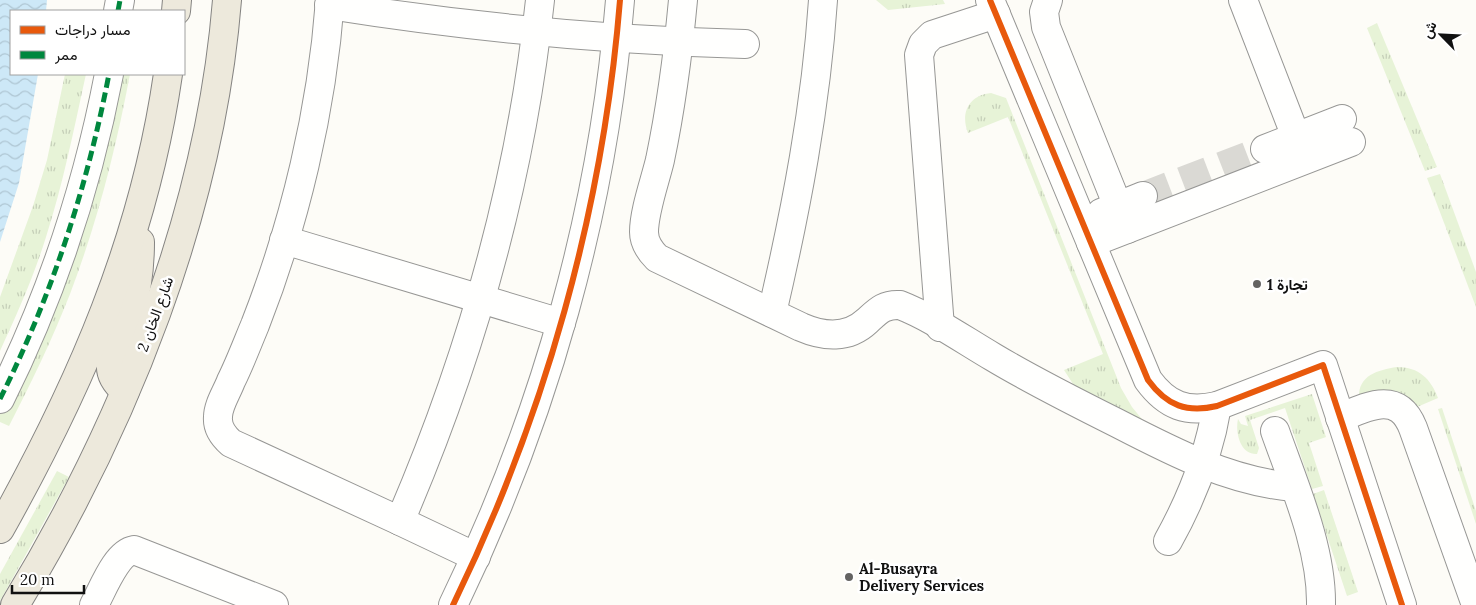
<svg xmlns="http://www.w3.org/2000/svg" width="1476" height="605" viewBox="0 0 1476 605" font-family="Lora,Vazirmatn,serif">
<defs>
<pattern id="grass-tufts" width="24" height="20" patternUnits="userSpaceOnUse" patternTransform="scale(1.25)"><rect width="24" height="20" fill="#e7f3d7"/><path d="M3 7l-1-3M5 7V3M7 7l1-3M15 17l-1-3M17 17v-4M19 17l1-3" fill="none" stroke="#c5cfb8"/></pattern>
<pattern id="water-waves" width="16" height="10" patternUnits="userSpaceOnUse" patternTransform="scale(1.25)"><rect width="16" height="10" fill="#cde8f7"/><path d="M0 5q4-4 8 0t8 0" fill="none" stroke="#afc6d3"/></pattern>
</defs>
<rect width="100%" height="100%" fill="#fdfcf7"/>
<g fill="url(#grass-tufts)">
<polygon points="876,0 943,0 945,4 888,10"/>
<polygon points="1377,23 1437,167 1425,171 1367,28"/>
<path d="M65,74H86C74,129 63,184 46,237C34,276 17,314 0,351V297L33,206L47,160Z"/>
<path d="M114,74H130C116,149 97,223 70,294C52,340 31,383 9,426L0,422V411Z"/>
<path d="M991,93L1006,98L1121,388L1132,407L1146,424L1078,389L1073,384L1064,370L1103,354L1008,117L968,133C960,113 969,95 991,93Z"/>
<polygon points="1440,174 1476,272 1476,307 1427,178"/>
<path d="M1397,367C1419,367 1431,379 1438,398L1417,407C1400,383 1382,391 1359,398C1358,375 1378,370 1397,367Z"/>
<path d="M1312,394L1326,437L1309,443L1323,486L1312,489L1285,408L1250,420L1259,448L1257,454C1240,455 1235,432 1238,419L1241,424L1248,426L1245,416Z"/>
<polygon points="1442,408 1476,511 1476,524 1438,409"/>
<polygon points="57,471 69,477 0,601 0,574"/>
<polygon points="1324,490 1358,592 1347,596 1313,494"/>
</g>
<polygon fill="url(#water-waves)" points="0,0 47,0 46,11 11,11 11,74 38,74 19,183 0,242"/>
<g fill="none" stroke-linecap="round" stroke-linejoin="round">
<polyline stroke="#dad9d4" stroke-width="28" stroke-dasharray="28 14" stroke-linecap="butt" points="1143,196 1265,149"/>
<defs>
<g id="minor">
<path d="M330,0C322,110 295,223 255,325C247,344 240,363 231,381C227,392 218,405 218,417C217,428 223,436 231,443L400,521C472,354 521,180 540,0"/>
<path d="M683,0C678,54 671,107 660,160C655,181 644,211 644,232C644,243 650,251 657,258L801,327C824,337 848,339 867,321C878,311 884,304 900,305C931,317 964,340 993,357C1033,381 1075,402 1117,423C1173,452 1231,482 1294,487"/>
<path d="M990,0L1148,380C1167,406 1187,413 1217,406L1323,365L1402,605"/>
<polyline points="1048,0 1044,12 1046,27 1127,229"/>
<polyline points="1243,0 1296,137"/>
<path d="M329,5C467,27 605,40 745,44"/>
<polyline points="118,11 120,0"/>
<polyline points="1265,149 1342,119"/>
<polyline points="1101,213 1143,196"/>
<polyline points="284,240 561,323"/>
<polyline points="1091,243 1351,142"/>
<path d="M772,313C796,210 816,106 823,0"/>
<polyline points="940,327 919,55 923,44 932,35 996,14"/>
<path d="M0,399C52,295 87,188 109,74"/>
<path d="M1340,418C1368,406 1398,390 1413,428L1476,605"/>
<path d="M1275,431C1294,485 1322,548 1321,605"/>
<polyline points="400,521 476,557"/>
<path d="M1168,541C1192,498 1209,455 1217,406"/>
<path d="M94,605C103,589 116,553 134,550L274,605"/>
<path d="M453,605C545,416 603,210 620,0"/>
</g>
<g id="major">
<polyline points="176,11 177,0"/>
<path d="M125,391C117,384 110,376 111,365C111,350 125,330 130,315C137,291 140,267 140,242"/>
<path d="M0,529C81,384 144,240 168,74"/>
<path d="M15,605C125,424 210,212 227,0"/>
</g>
</defs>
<use href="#minor" stroke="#979795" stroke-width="30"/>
<use href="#major" stroke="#858482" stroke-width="30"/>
<use href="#minor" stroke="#fffffe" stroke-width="28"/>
<use href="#major" stroke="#ede9dc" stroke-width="28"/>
<g stroke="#00873e" stroke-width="5" stroke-dasharray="10 5" stroke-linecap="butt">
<polyline points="118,11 120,0"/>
<path d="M0,399C52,295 87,188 109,74"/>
</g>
<defs>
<g id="cycleway">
<path d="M990,0L1148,380C1167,406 1187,413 1217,406L1323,365L1402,605"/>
<path d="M453,605C545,416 603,210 620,0"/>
</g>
</defs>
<use href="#cycleway" stroke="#fff" stroke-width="9"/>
<use href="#cycleway" stroke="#e8590c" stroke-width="6"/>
</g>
<g fill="#646362" stroke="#fff" stroke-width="2">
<circle cx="1257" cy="284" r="5"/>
<circle cx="849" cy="577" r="5"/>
</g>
<g text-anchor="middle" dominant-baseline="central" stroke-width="5" stroke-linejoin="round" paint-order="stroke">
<g font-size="15" font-weight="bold" fill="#111" stroke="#fff" text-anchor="start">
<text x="1267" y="284">تجارة 1</text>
<text x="859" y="568">Al-Busayra<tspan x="859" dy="17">Delivery Services</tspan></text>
</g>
<g font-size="15" fill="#111" stroke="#fff">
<text transform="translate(155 314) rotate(-70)">شارع الخان 2</text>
</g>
</g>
<rect x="10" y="10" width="175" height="65" fill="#ffffff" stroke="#a0a0a0"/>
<rect x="20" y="26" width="25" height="8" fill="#e8590c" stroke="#a0a0a0"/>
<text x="55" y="35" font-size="15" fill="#111111">مسار دراجات</text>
<rect x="20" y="51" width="25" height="8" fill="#00873e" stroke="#a0a0a0"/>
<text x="55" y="60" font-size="15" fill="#111111">ممر</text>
<g transform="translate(1441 35) rotate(294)" stroke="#ffffff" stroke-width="4" paint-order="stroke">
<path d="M0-4L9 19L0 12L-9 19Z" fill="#111111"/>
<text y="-8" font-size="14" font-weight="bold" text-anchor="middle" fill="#111111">ش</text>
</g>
<path d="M12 585v8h72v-8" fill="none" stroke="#111111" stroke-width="2.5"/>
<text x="20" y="585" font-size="15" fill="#111111" stroke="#ffffff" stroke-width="4" paint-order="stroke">20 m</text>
</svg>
